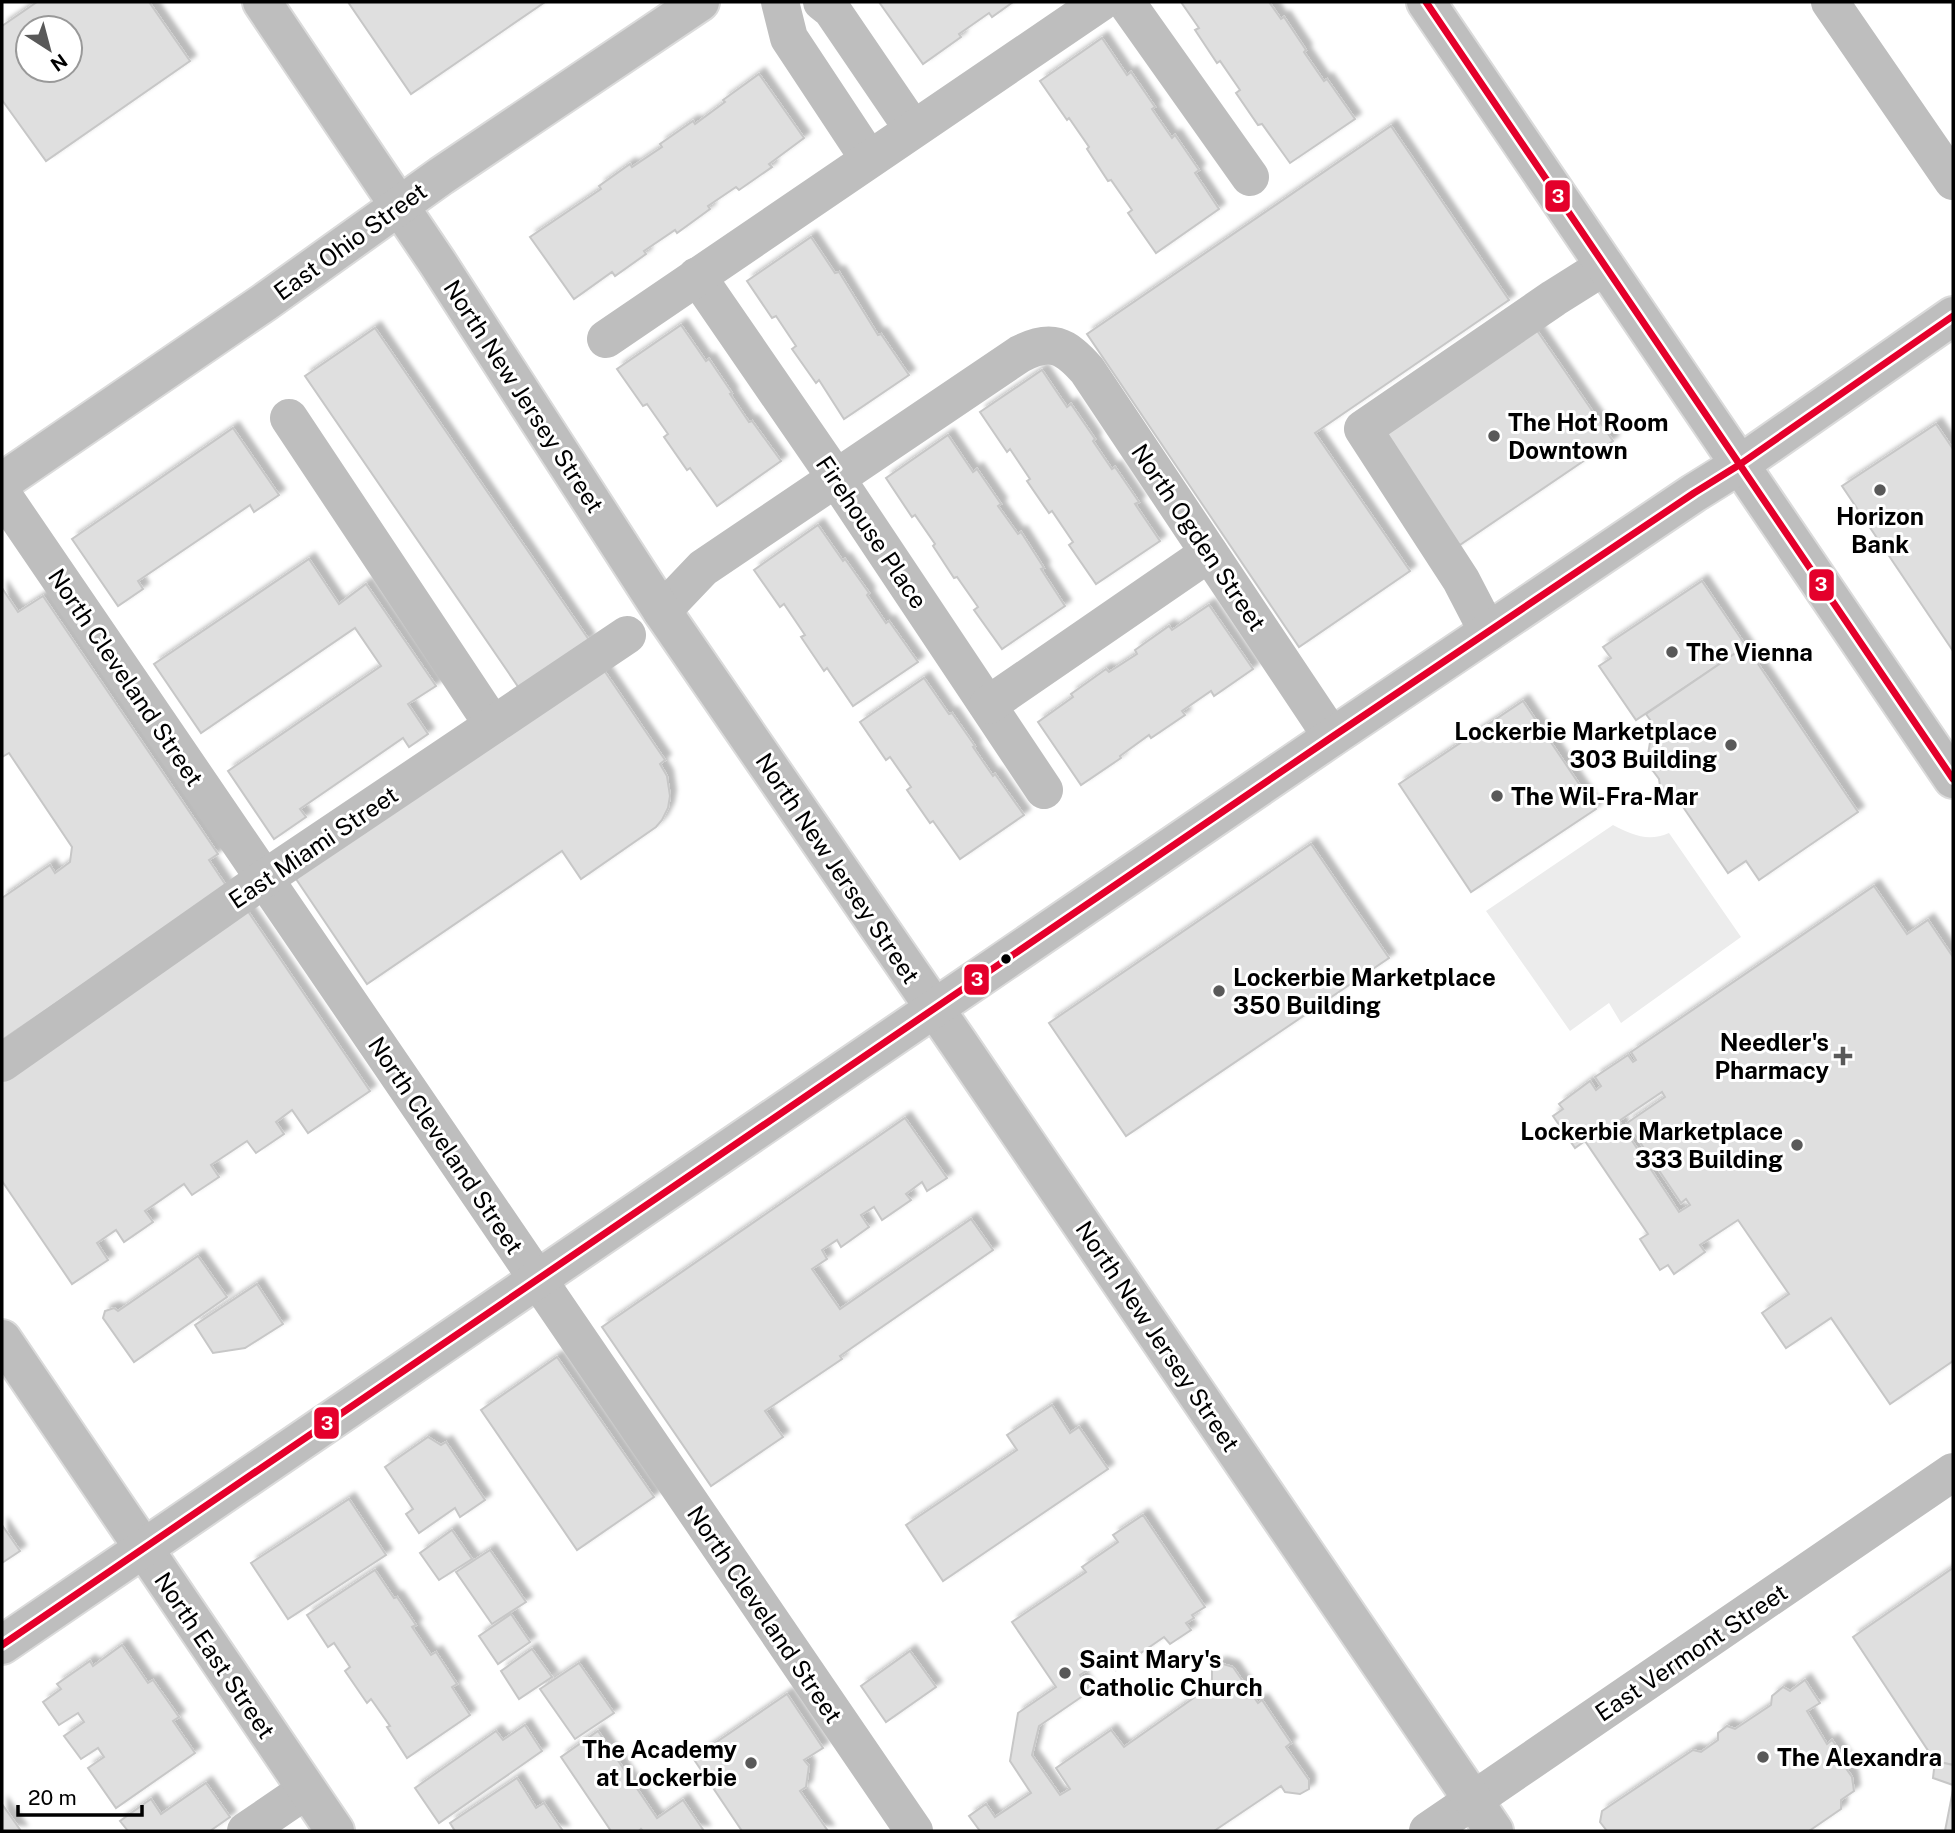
<svg xmlns="http://www.w3.org/2000/svg" width="1955" height="1833" viewBox="0 0 1955 1833" font-family="'Public Sans',sans-serif">
<defs>
<filter id="shadow"><feDropShadow dx="6" dy="-6" stdDeviation="2" flood-color="#0004"/></filter>
</defs>
<rect width="100%" height="100%" fill="#fff"/>
<path fill="#ececec" d="M1613,825C1632,835 1648,842 1669,833L1741,937L1621,1023L1609,1003L1570,1031L1486,911Z"/>
<g fill="#dfdfdf" stroke="#c7c7c7" stroke-width="2" fill-rule="evenodd" filter="url(#shadow)">
<path d="M37,2H149L190,61L46,161L2,100V26ZM28,28H70V70H28Z"/>
<polygon points="348,2 545,2 411,94"/>
<polygon points="879,2 1013,2 992,17 989,13 959,34 961,37 923,64"/>
<polygon points="1181,2 1269,2 1281,19 1284,17 1306,50 1304,52 1324,81 1327,79 1355,119 1290,163 1262,124 1258,125 1236,93 1240,90 1220,61 1217,63 1195,30 1199,28"/>
<polygon points="1102,38 1127,75 1131,72 1155,107 1152,109 1172,138 1175,135 1199,170 1195,173 1219,209 1156,253 1128,213 1132,210 1111,180 1108,181 1087,149 1089,147 1069,118 1067,120 1040,81"/>
<polygon points="759,74 804,138 769,164 772,167 739,190 736,187 708,206 710,209 677,233 675,230 644,251 646,254 615,276 612,272 574,299 530,237 601,189 599,186 630,164 632,167 662,147 660,144 693,121 695,124 725,102 723,100"/>
<polygon points="1391,126 1509,300 1315,433 1410,571 1299,647 1087,334"/>
<polygon points="811,237 835,273 839,272 878,335 881,334 909,375 844,419 819,380 816,383 792,349 796,346 776,316 772,318 747,281"/>
<polygon points="1529,319 1613,441 1448,553 1375,431"/>
<polygon points="681,325 706,361 709,359 732,393 730,394 749,422 752,421 781,461 717,506 690,468 687,470 664,437 668,434 647,404 643,406 617,369"/>
<polygon points="375,328 589,640 519,688 305,376"/>
<polygon points="1042,370 1067,407 1071,404 1095,439 1093,441 1112,469 1115,467 1139,502 1135,504 1160,541 1096,584 1069,545 1073,542 1052,511 1049,513 1027,481 1030,479 1010,449 1007,452 980,412"/>
<polygon points="1936,424 1953,449 1953,651 1842,486"/>
<polygon points="233,428 279,495 254,512 250,505 138,581 143,589 118,606 72,539"/>
<polygon points="948,435 973,472 977,469 1001,504 998,506 1018,534 1021,532 1044,568 1041,569 1065,606 1002,649 974,610 978,607 957,577 954,578 933,546 935,544 915,515 912,517 886,478"/>
<polygon points="818,525 843,561 845,559 869,593 867,595 886,623 889,621 918,662 853,706 827,668 824,671 801,637 805,635 784,604 780,607 754,570"/>
<polygon points="309,559 339,604 366,584 436,686 408,704 428,734 409,747 403,738 300,809 306,817 274,839 228,771 381,666 355,628 201,733 154,664"/>
<polygon points="1702,581 1746,646 1636,720 1599,666 1611,658 1603,647"/>
<polygon points="2,588 18,612 43,596 218,854 209,860 227,887 2,1040 2,898 50,865 55,873 70,862 72,847 9,753 2,757"/>
<polygon points="1209,605 1253,669 1214,696 1211,691 1182,711 1185,715 1151,738 1149,735 1120,756 1121,758 1081,785 1038,722 1073,697 1071,694 1106,669 1109,672 1137,654 1135,650 1169,626 1172,630"/>
<polygon points="1746,646 1858,812 1759,880 1746,861 1728,873 1677,798 1661,792 1659,779 1653,771 1646,767 1653,724 1646,714"/>
<polygon points="597,660 665,760 660,764 667,776 670,796 668,808 662,820 656,827 581,879 562,851 367,984 290,870"/>
<polygon points="924,678 949,714 952,713 975,746 973,747 993,776 995,774 1024,815 960,859 933,821 930,823 907,790 911,787 890,757 886,760 860,722"/>
<polygon points="1523,701 1596,809 1471,892 1399,784"/>
<polygon points="1311,844 1389,958 1126,1136 1049,1023"/>
<path d="M1874,886L1907,934L1928,920L1953,957V1361L1890,1404L1831,1318L1786,1348L1762,1313L1789,1294L1738,1220L1700,1245L1705,1252L1674,1274L1668,1265L1660,1270L1640,1239L1648,1234L1585,1141L1575,1148L1553,1116L1563,1109L1559,1104L1590,1081L1596,1090L1601,1086L1595,1077L1628,1055L1633,1062L1636,1060L1631,1052ZM1662,1092L1665,1097L1627,1123L1681,1203L1686,1199L1690,1205L1679,1212L1619,1121Z"/>
<polygon points="245,907 370,1091 308,1133 292,1110 276,1122 284,1134 256,1153 247,1141 211,1165 219,1177 192,1195 184,1184 145,1211 153,1222 124,1242 116,1230 97,1243 108,1260 72,1284 2,1181 2,1073"/>
<polygon points="905,1118 947,1178 927,1191 922,1182 906,1194 911,1200 882,1220 874,1207 861,1215 869,1227 841,1247 837,1240 822,1250 827,1259 812,1269 840,1309 971,1219 993,1250 840,1356 842,1359 765,1411 783,1437 711,1486 602,1327"/>
<polygon points="198,1256 227,1297 134,1362 103,1318 105,1311 114,1308 118,1311"/>
<polygon points="257,1284 283,1324 245,1348 213,1353 195,1325"/>
<polygon points="557,1357 654,1497 577,1550 481,1410"/>
<polygon points="1052,1405 1070,1433 1079,1427 1108,1469 943,1581 906,1525 1017,1450 1007,1435"/>
<polygon points="428,1437 441,1445 446,1442 485,1500 460,1517 455,1508 419,1533 406,1514 413,1509 385,1467"/>
<polygon points="349,1499 386,1555 288,1619 251,1563"/>
<polygon points="1143,1515 1205,1607 1192,1615 1194,1618 1186,1623 1191,1630 1170,1644 1164,1637 1116,1670 1108,1657 1080,1675 1090,1691 1039,1726 1032,1755 1060,1795 1070,1789 1056,1768 1111,1730 1124,1747 1212,1685 1212,1668 1220,1663 1233,1667 1258,1703 1262,1700 1291,1743 1286,1747 1309,1780 1309,1789 1300,1794 1285,1792 1281,1786 1214,1831 980,1831 969,1816 986,1804 995,1817 1031,1793 1010,1761 1018,1713 1056,1687 1012,1622 1086,1572 1082,1567 1118,1542 1113,1535"/>
<polygon points="2,1525 20,1551 2,1563"/>
<polygon points="452,1530 472,1559 439,1580 420,1553"/>
<polygon points="490,1550 526,1602 492,1624 456,1572"/>
<polygon points="1953,1568 1953,1765 1935,1761 1853,1637"/>
<polygon points="375,1570 394,1598 397,1597 416,1625 412,1627 431,1655 436,1652 457,1684 452,1687 470,1715 407,1758 387,1727 390,1726 371,1699 367,1703 345,1671 350,1667 334,1643 328,1647 307,1615"/>
<polygon points="511,1614 530,1642 498,1664 479,1636"/>
<polygon points="122,1645 148,1683 153,1680 179,1717 173,1721 195,1753 116,1808 88,1768 104,1757 98,1748 81,1759 64,1736 84,1722 78,1713 59,1725 43,1702 61,1689 57,1684 90,1661 93,1666"/>
<polygon points="532,1649 552,1677 519,1699 501,1671"/>
<polygon points="910,1651 936,1687 886,1722 861,1686"/>
<polygon points="579,1663 614,1713 575,1739 540,1689"/>
<polygon points="1805,1680 1820,1703 1807,1711 1827,1744 1832,1740 1847,1761 1843,1764 1852,1777 1854,1791 1841,1800 1841,1809 1809,1831 1607,1831 1600,1822 1602,1811 1693,1750 1701,1752 1718,1740 1718,1733 1727,1726 1735,1729 1771,1705 1772,1696 1783,1687 1790,1691"/>
<polygon points="787,1694 823,1748 804,1760 809,1766 806,1787 800,1791 828,1831 742,1831 693,1758"/>
<polygon points="525,1725 542,1751 439,1823 415,1788 496,1731 503,1740"/>
<polygon points="598,1731 657,1818 683,1800 704,1831 643,1831 641,1829 639,1831 611,1831 561,1757"/>
<polygon points="1935,1761 1953,1765 1953,1785 1933,1778"/>
<polygon points="517,1778 536,1808 544,1803 563,1831 455,1831 450,1823"/>
<polygon points="206,1783 230,1817 210,1831 128,1831 120,1821 151,1799 161,1814"/>
<polygon points="1953,1790 1953,1831 1945,1831"/>
<polygon points="2,1804 21,1831 2,1831"/>
</g>
<g fill="none" stroke-linecap="round" stroke-linejoin="round">
<defs>
<g id="major">
<polyline points="262,2 437,262 662,611 957,1041 1494,1831"/>
<polyline points="1426,2 1953,779"/>
<polyline points="2,482 265,302 441,176 700,2"/>
<polyline points="2,1339 335,1831"/>
<polyline points="2,1645 1332,737 1694,493 1739,465 1953,316"/>
</g>
</defs>
<use href="#major" stroke="#dbdbdb" stroke-width="42"/>
<g stroke="#bebebe" stroke-width="38">
<polyline points="780,2 789,38 869,159"/>
<polyline points="822,2 832,10 913,129"/>
<polyline points="1126,2 1250,177"/>
<polyline points="1830,2 1953,181"/>
<polyline points="697,276 836,478 1044,790"/>
<polyline points="606,339 1101,2"/>
<polyline points="289,418 493,725"/>
<polyline points="2,494 914,1831"/>
<path d="M662,611L703,568L1020,354C1051,338 1065,345 1087,370L1332,737"/>
<polyline points="1488,632 1461,580 1363,429 1554,298 1605,266"/>
<polyline points="988,705 1209,553"/>
<polyline points="2,1063 264,879 627,635"/>
<polyline points="246,1831 306,1790"/>
<polyline points="1428,1831 1953,1472"/>
</g>
<use href="#major" stroke="#bebebe" stroke-width="38"/>
<defs>
<g id="bus-1">
<polyline points="1426,2 1953,779"/>
<polyline points="2,1645 1332,737 1694,493 1739,465 1953,316"/>
</g>
</defs>
<use href="#bus-1" stroke="#fff" stroke-width="12"/>
<use href="#bus-1" stroke="#e4002b" stroke-width="7"/>
</g>
<g fill="#595959" stroke="#fff" stroke-width="2.5">
<circle cx="1494" cy="436" r="7"/>
<circle cx="1880" cy="490" r="7"/>
<circle cx="1672" cy="652" r="7"/>
<circle cx="1731" cy="745" r="7"/>
<circle cx="1497" cy="796" r="7"/>
<circle cx="1219" cy="991" r="7"/>
<path d="M1839.5 1045.5h7v7h7v7h-7v7h-7v-7h-7v-7h7z"/>
<circle cx="1797" cy="1145" r="7"/>
<circle cx="1065" cy="1673" r="7"/>
<circle cx="1763" cy="1757" r="7"/>
<circle cx="751" cy="1763" r="7"/>
</g>
<circle fill="#000" stroke="#fff" stroke-width="2.5" cx="1006" cy="959" r="6"/>
<g text-anchor="middle" dominant-baseline="central" stroke-width="6" stroke-linejoin="round" paint-order="stroke">
<g font-size="24" fill="#000" stroke="#fff">
<text transform="translate(350 241) rotate(-36)">East Ohio Street</text>
<text transform="translate(524 396) rotate(57)">North New Jersey Street</text>
<text transform="translate(872 532) rotate(56)">Firehouse Place</text>
<text transform="translate(1199 537) rotate(56)">North Ogden Street</text>
<text transform="translate(126 677) rotate(56)">North Cleveland Street</text>
<text transform="translate(313 847) rotate(-34)">East Miami Street</text>
<text transform="translate(838 868) rotate(56)">North New Jersey Street</text>
<text transform="translate(446 1145) rotate(56)">North Cleveland Street</text>
<text transform="translate(1158 1336) rotate(56)">North New Jersey Street</text>
<text transform="translate(765 1614) rotate(56)">North Cleveland Street</text>
<text transform="translate(1691 1652) rotate(-34)">East Vermont Street</text>
<text transform="translate(215 1655) rotate(56)">North East Street</text>
</g>
<g font-size="24" font-weight="bold" fill="#000" stroke="#fff" text-anchor="start">
<text x="1508" y="422">The Hot Room<tspan x="1508" dy="28">Downtown</tspan></text>
<text x="1880" y="516" text-anchor="middle">Horizon<tspan x="1880" dy="28">Bank</tspan></text>
<text x="1686" y="652">The Vienna</text>
<text x="1717" y="731" text-anchor="end">Lockerbie Marketplace<tspan x="1717" dy="28">303 Building</tspan></text>
<text x="1511" y="796">The Wil-Fra-Mar</text>
<text x="1233" y="977">Lockerbie Marketplace<tspan x="1233" dy="28">350 Building</tspan></text>
<text x="1829" y="1042" text-anchor="end">Needler's<tspan x="1829" dy="28">Pharmacy</tspan></text>
<text x="1783" y="1131" text-anchor="end">Lockerbie Marketplace<tspan x="1783" dy="28">333 Building</tspan></text>
<text x="1079" y="1659">Saint Mary's<tspan x="1079" dy="28">Catholic Church</tspan></text>
<text x="737" y="1749" text-anchor="end">The Academy<tspan x="737" dy="28">at Lockerbie</tspan></text>
<text x="1777" y="1757">The Alexandra</text>
</g>
</g>
<g stroke="#fff" stroke-width="2.5">
<rect x="1544" y="179" width="27" height="34" rx="7" fill="#e4002b"/>
<rect x="1808" y="568" width="27" height="34" rx="7" fill="#e4002b"/>
<rect x="963" y="963" width="27" height="33" rx="7" fill="#e4002b"/>
<rect x="313" y="1406" width="27" height="34" rx="7" fill="#e4002b"/>
</g>
<g font-size="19" text-anchor="middle" font-weight="bold" fill="#fff">
<text x="1558" y="203">3</text>
<text x="1821" y="591">3</text>
<text x="977" y="986">3</text>
<text x="327" y="1430">3</text>
</g>
<rect width="1955" height="1833" fill="none" stroke="#000000" stroke-width="7"/>
<g transform="translate(49 49) rotate(144)"><circle r="33" fill="#ffffff" stroke="#999999" stroke-width="2"/>
<path d="M0-5L12 26L0 18L-12 26Z" fill="#595959"/>
<text y="-10" font-size="19" font-weight="bold" text-anchor="middle" fill="#000000">N</text>
</g>
<path d="M18 1805v10h124v-10" fill="none" stroke="#000000" stroke-width="3.5"/>
<text x="28" y="1805" font-size="21" fill="#000000" stroke="#ffffff" stroke-width="5" paint-order="stroke">20 m</text>
</svg>
